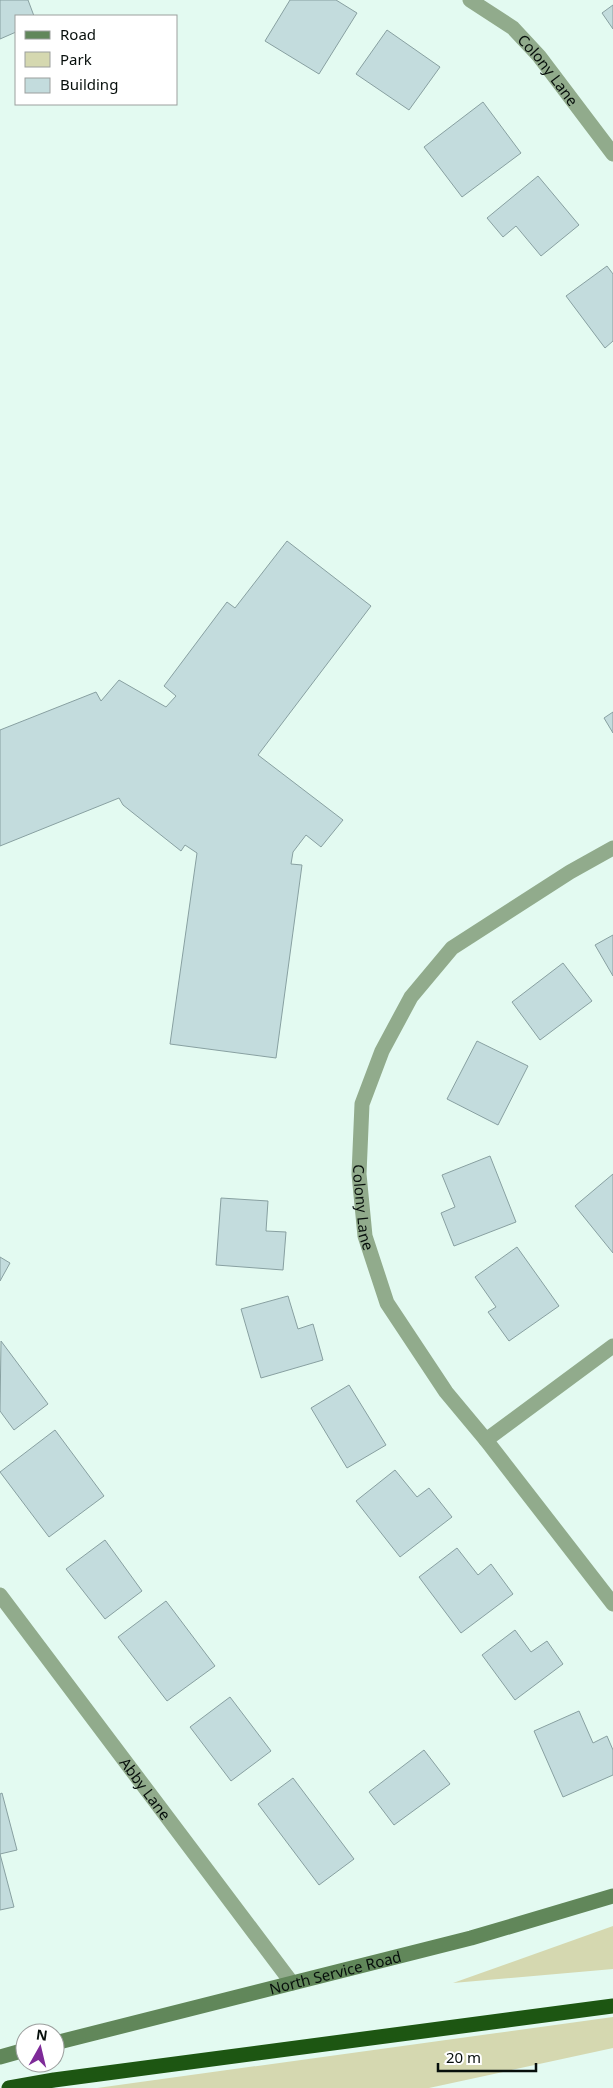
<svg xmlns="http://www.w3.org/2000/svg" width="613" height="2088" viewBox="0 0 613 2088" font-family="'Noto Sans',sans-serif">
<rect width="100%" height="100%" fill="#e3faf1"/>
<g fill="#d5d8b0">
<polygon points="613,1926 613,1969 453,1983"/>
<polygon points="613,2017 613,2048 429,2088 97,2088"/>
</g>
<g fill="#c3dcdd" stroke="#88a0a1">
<polygon points="0,0 28,0 34,16 16,16 16,32 0,39"/>
<polygon points="290,0 336,0 357,13 319,74 265,41"/>
<polygon points="613,5 613,29 602,13"/>
<polygon points="387,30 440,67 409,110 356,74"/>
<polygon points="483,102 521,153 462,197 424,147"/>
<polygon points="538,176 579,225 541,256 516,226 503,237 487,218"/>
<polygon points="607,266 613,274 613,341 605,348 566,296"/>
<polygon points="287,541 371,606 258,755 343,820 321,847 306,835 293,852 291,864 302,865 276,1058 170,1044 197,853 185,845 181,851 123,805 119,798 0,846 0,730 96,692 101,701 119,680 166,707 176,696 164,686 227,602 235,608"/>
<polygon points="613,712 613,733 604,718"/>
<polygon points="613,935 613,976 595,945"/>
<polygon points="563,963 592,1001 540,1040 512,1002"/>
<polygon points="477,1041 528,1066 498,1125 447,1099"/>
<polygon points="490,1156 516,1222 454,1246 441,1213 455,1207 442,1175"/>
<polygon points="613,1174 613,1253 575,1206"/>
<polygon points="221,1198 268,1201 266,1231 286,1232 283,1270 216,1265"/>
<polygon points="517,1247 559,1306 509,1341 488,1312 496,1307 475,1277"/>
<polygon points="0,1257 10,1263 0,1281"/>
<polygon points="288,1296 298,1329 313,1324 323,1360 261,1378 241,1309"/>
<polygon points="1,1341 48,1404 14,1430 0,1411"/>
<polygon points="349,1385 386,1445 347,1468 311,1408"/>
<polygon points="55,1430 104,1496 49,1537 0,1472"/>
<polygon points="395,1470 417,1497 429,1488 452,1517 400,1557 356,1501"/>
<polygon points="105,1540 142,1591 105,1619 66,1569"/>
<polygon points="457,1548 478,1575 491,1564 513,1594 461,1633 419,1577"/>
<polygon points="166,1601 215,1666 167,1701 118,1637"/>
<polygon points="515,1630 531,1652 547,1641 563,1664 515,1700 482,1655"/>
<polygon points="230,1697 271,1751 231,1781 190,1727"/>
<polygon points="579,1711 593,1743 607,1736 613,1750 613,1775 563,1797 534,1731"/>
<polygon points="424,1750 450,1784 394,1825 369,1792"/>
<polygon points="293,1778 354,1859 319,1885 258,1804"/>
<polygon points="2,1793 17,1850 0,1854 14,1907 0,1910 0,1794"/>
</g>
<g fill="none" stroke-linecap="round" stroke-linejoin="round">
<g stroke="#91ab8c" stroke-width="15">
<path id="s1" d="M470,0L513,28L539,56L613,154"/>
<path id="s2" d="M613,848L570,872L452,948L411,997L382,1051L362,1104L359,1174L365,1236L387,1303L446,1392L486,1440L613,1604"/>
<polyline points="486,1440 613,1346"/>
<path id="s3" d="M0,1595L292,1983"/>
</g>
<g stroke="#61875a" stroke-width="15">
<path id="s4" d="M55,2043L471,1938L613,1896"/>
<polyline points="0,2057 25,2050"/>
</g>
<polyline stroke="#1d5612" stroke-width="15" points="9,2088 54,2080 613,2006"/>
</g>
<g text-anchor="middle" dominant-baseline="central" stroke-width="4.5" stroke-linejoin="round" paint-order="stroke">
<g font-size="15" fill="#070f0c" stroke="#fff">
<text stroke="none"><textPath href="#s1" startOffset="106">Colony Lane</textPath></text>
<text stroke="none"><textPath href="#s2" startOffset="475">Colony Lane</textPath></text>
<text stroke="none"><textPath href="#s3" startOffset="242">Abby Lane</textPath></text>
<text stroke="none"><textPath href="#s4" startOffset="289">North Service Road</textPath></text>
</g>
</g>
<rect x="15" y="15" width="162" height="90" fill="#ffffff" stroke="#9c9f9e"/>
<rect x="25" y="31" width="25" height="8" fill="#61875a" stroke="#9c9f9e"/>
<text x="60" y="40" font-size="15" fill="#070f0c">Road</text>
<rect x="25" y="52" width="25" height="15" fill="#d5d8b0" stroke="#9c9f9e"/>
<text x="60" y="65" font-size="15" fill="#070f0c">Park</text>
<rect x="25" y="78" width="25" height="15" fill="#c3dcdd" stroke="#9c9f9e"/>
<text x="60" y="90" font-size="15" fill="#070f0c">Building</text>
<g transform="translate(40 2048) rotate(8)"><circle r="24" fill="#ffffff" stroke="#9c9f9e"/>
<path d="M0-4L9 19L0 12L-9 19Z" fill="#7e2a98"/>
<text y="-8" font-size="14" font-weight="bold" text-anchor="middle" fill="#070f0c">N</text>
</g>
<path d="M438 2063v8h98v-8" fill="none" stroke="#070f0c" stroke-width="2.5"/>
<text x="446" y="2063" font-size="15" fill="#070f0c" stroke="#ffffff" stroke-width="4" paint-order="stroke">20 m</text>
</svg>
